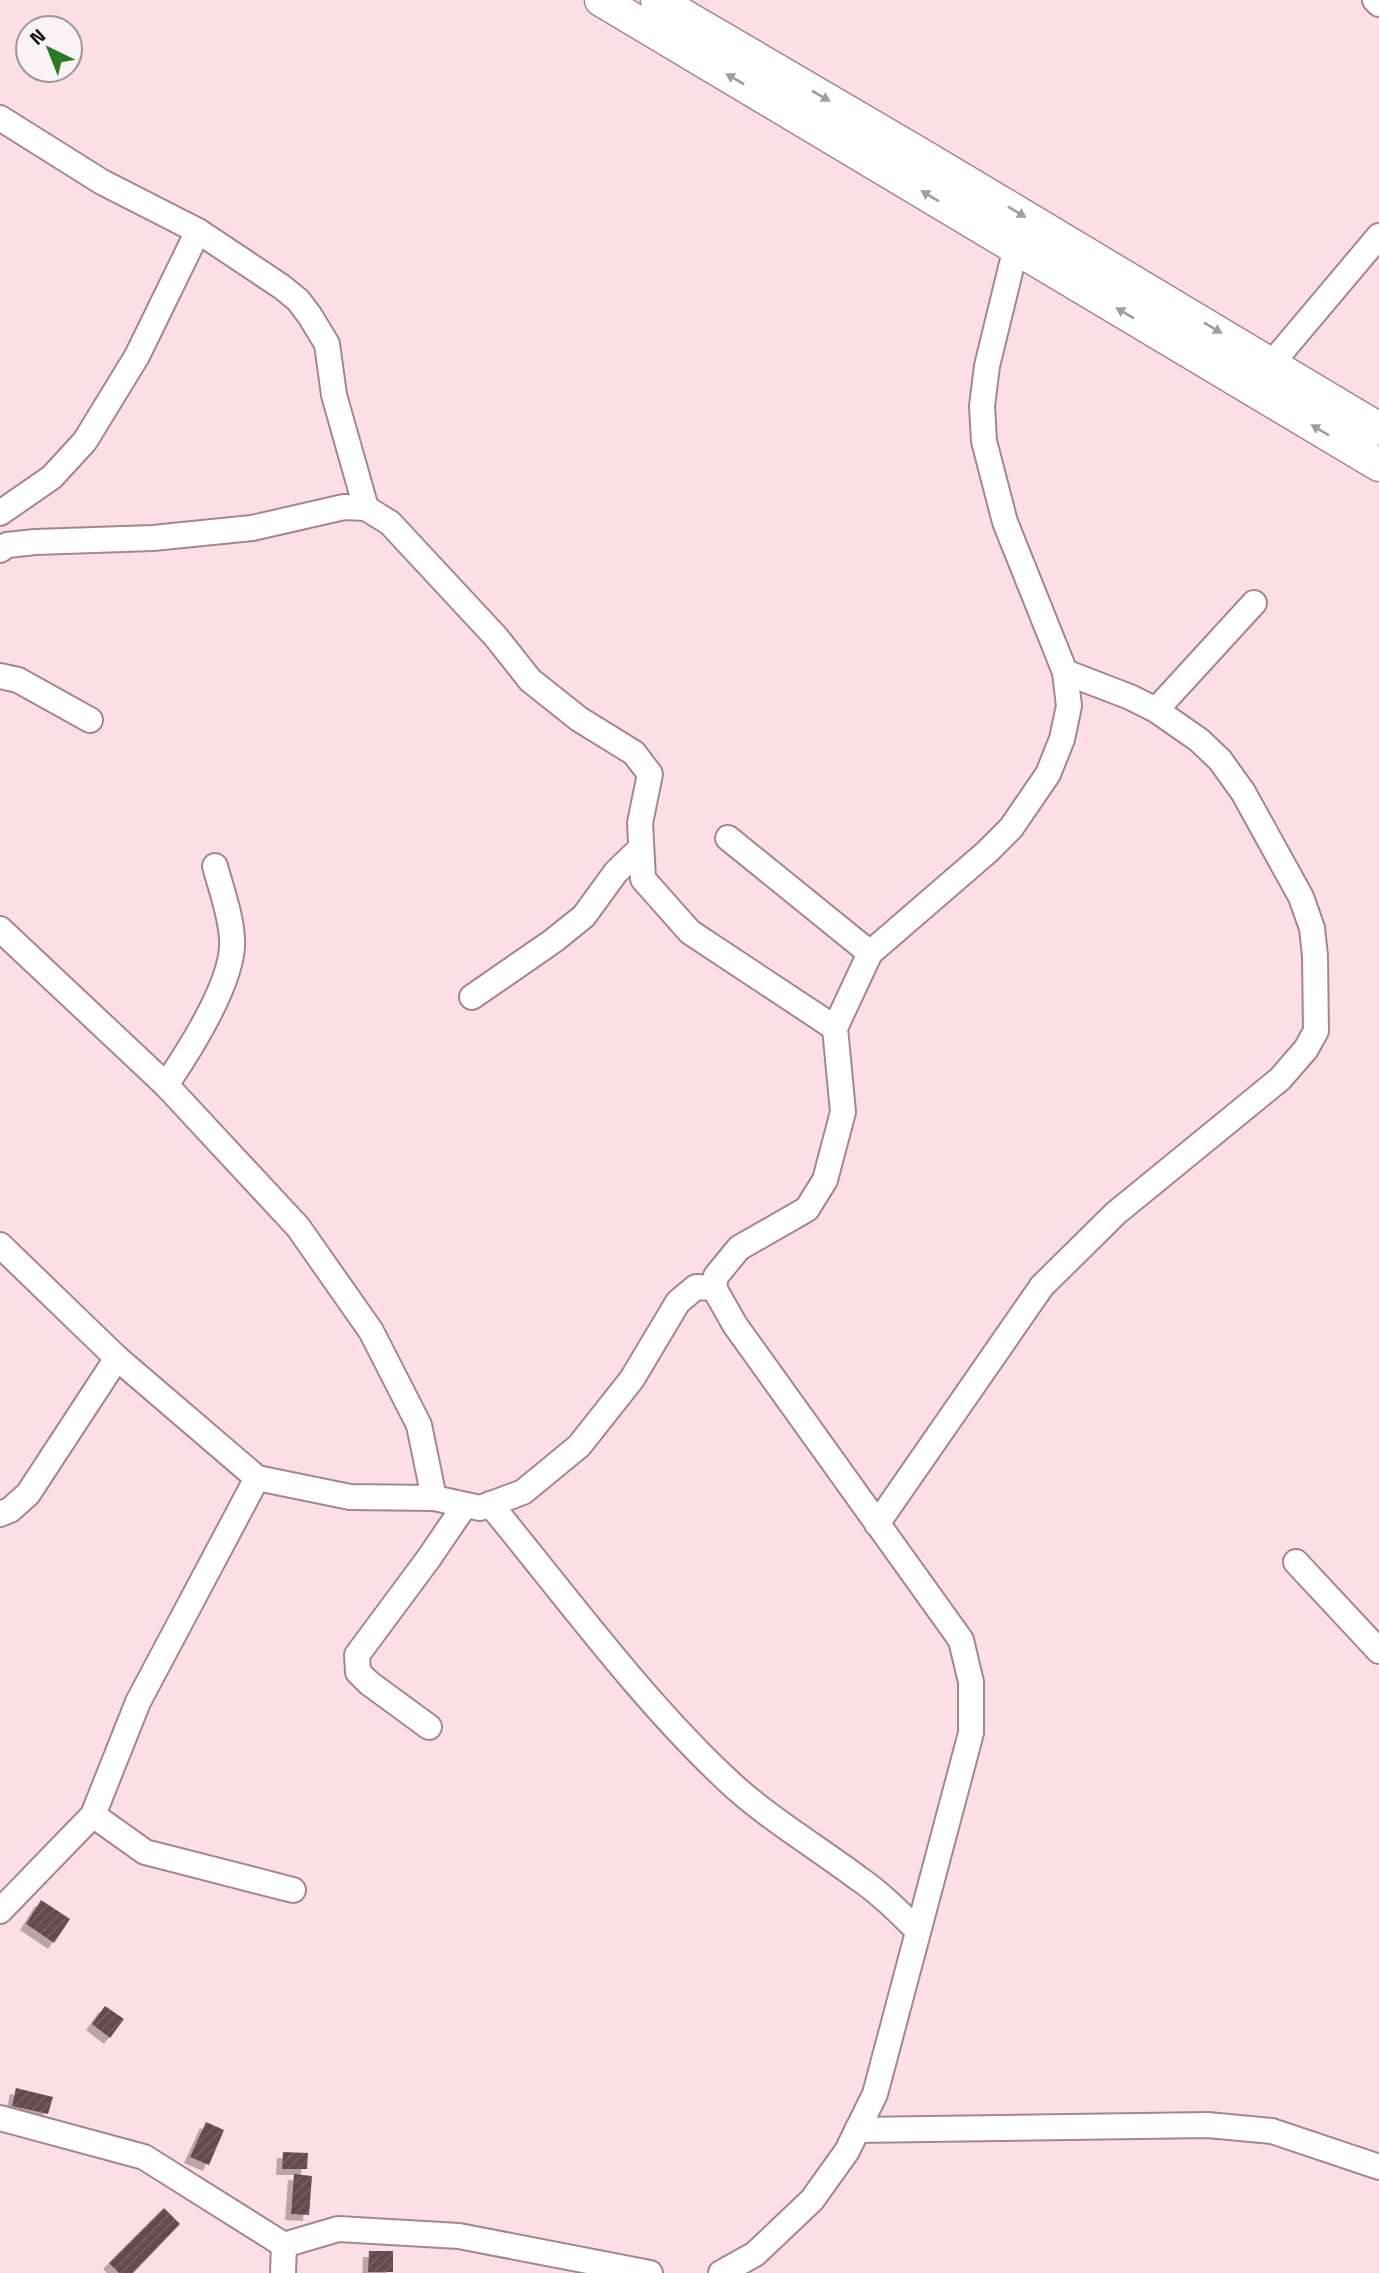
<svg xmlns="http://www.w3.org/2000/svg" width="1379" height="2273" viewBox="0 0 1379 2273" font-family="'Titillium Web',sans-serif">
<defs>
<pattern id="building-hatch" width="6" height="6" patternUnits="userSpaceOnUse" patternTransform="scale(1.75)"><rect width="6" height="6" fill="#654850"/><path d="M-1 1l2-2M0 6l6-6M5 7l2-2" fill="none" stroke="#765e65"/></pattern>
<filter id="shadow"><feDropShadow dx="-6" dy="6" stdDeviation="0" flood-color="#0004"/></filter>
</defs>
<rect width="100%" height="100%" fill="#fcdfe6"/>
<g fill="url(#building-hatch)" filter="url(#shadow)">
<polygon points="41,1900 70,1919 54,1943 26,1924"/>
<polygon points="105,2006 124,2019 110,2038 92,2024"/>
<polygon points="16,2088 53,2097 48,2114 12,2106"/>
<polygon points="206,2122 224,2130 209,2165 190,2157"/>
<polygon points="283,2152 308,2153 307,2169 282,2169"/>
<polygon points="294,2174 312,2176 309,2215 291,2214"/>
<polygon points="164,2208 180,2224 133,2273 119,2273 109,2263"/>
<polygon points="369,2251 393,2251 393,2272 368,2272"/>
</g>
<g fill="none" stroke-linecap="round" stroke-linejoin="round">
<defs>
<g id="minor">
<polyline points="1375,0 1379,4"/>
<polyline points="0,118 102,182 198,231 282,287 298,300 310,316 327,344 334,395 366,508"/>
<polyline points="1272,363 1379,236"/>
<polyline points="0,513 52,477 85,441 137,356 198,231"/>
<polyline points="0,550 7,545 35,542 153,538 252,528 344,507 366,508 390,523 496,637 530,680 579,719 634,753 650,774 640,823 643,879 690,932 835,1028"/>
<polyline points="0,676 18,680 90,720"/>
<polyline points="1156,710 1254,603"/>
<polyline points="728,838 870,953"/>
<polyline points="0,929 166,1085 298,1227 371,1331 419,1425 434,1498"/>
<polyline points="472,997 553,941 584,916 616,872 641,848"/>
<path d="M166,1085C189,1051 235,980 232,939C231,915 221,889 215,866"/>
<polyline points="0,1245 117,1358 257,1478 350,1497 434,1498 480,1508 523,1492 579,1446 632,1379 678,1302 696,1287 714,1288"/>
<path d="M490,1504C565,1595 640,1698 726,1779C766,1817 814,1845 858,1878C880,1893 899,1912 918,1931"/>
<polyline points="0,1514 10,1510 28,1494 117,1358"/>
<polyline points="877,1524 1042,1286 1116,1213 1280,1079 1306,1049 1316,1031 1315,956 1312,928 1301,897 1243,792 1220,760 1199,740 1156,710 1130,697 1065,672"/>
<polyline points="1296,1562 1379,1651"/>
<polyline points="429,1727 369,1683 358,1672 357,1655 429,1558 465,1505"/>
<polyline points="93,1815 145,1852 293,1890"/>
<polyline points="0,1911 93,1815 138,1702 257,1478"/>
<polyline points="0,2118 144,2157 284,2245 338,2229 459,2236 650,2273"/>
<polyline points="857,2130 1208,2125 1272,2131 1379,2167"/>
<polyline points="283,2273 284,2245"/>
<polyline points="721,2273 755,2254 812,2200 847,2151 875,2094 971,1733 971,1682 961,1640 735,1325 714,1288 716,1276 739,1248 807,1209 825,1180 843,1112 835,1028 870,953 987,852 1011,828 1048,774 1062,739 1069,706 1065,672 1005,522 984,441 982,406 987,366 1016,247"/>
</g>
<g id="major">
<polyline points="601,0 1379,465"/>
<polyline points="657,0 920,154 1379,429"/>
</g>
</defs>
<use href="#minor" stroke="#a6868e" stroke-width="28"/>
<use href="#major" stroke="#a6868e" stroke-width="35"/>
<use href="#minor" stroke="#fff" stroke-width="24"/>
<use href="#major" stroke="#fff" stroke-width="32"/>
</g>
<defs><path id="oneway-solid" d="M-6-.8H1V-3.2L6.5 0L1 3.2V.8H-6Z" transform="scale(1.75)"/></defs>
<g fill="#a29d9f">
<use href="#oneway-solid" transform="translate(735 79) rotate(-150)"/>
<use href="#oneway-solid" transform="translate(821 96) rotate(30)"/>
<use href="#oneway-solid" transform="translate(930 196) rotate(-149)"/>
<use href="#oneway-solid" transform="translate(1017 212) rotate(31)"/>
<use href="#oneway-solid" transform="translate(1125 313) rotate(-149)"/>
<use href="#oneway-solid" transform="translate(1213 328) rotate(31)"/>
<use href="#oneway-solid" transform="translate(1320 430) rotate(-149)"/>
</g>
<g transform="translate(49 49) rotate(317)"><circle r="33" fill="#faf3f5" stroke="#9f9699" stroke-width="2"/>
<path d="M0-5L12 26L0 18L-12 26Z" fill="#287a24"/>
<text y="-10" font-size="19" font-weight="bold" text-anchor="middle" fill="#160b0e">N</text>
</g>
</svg>
